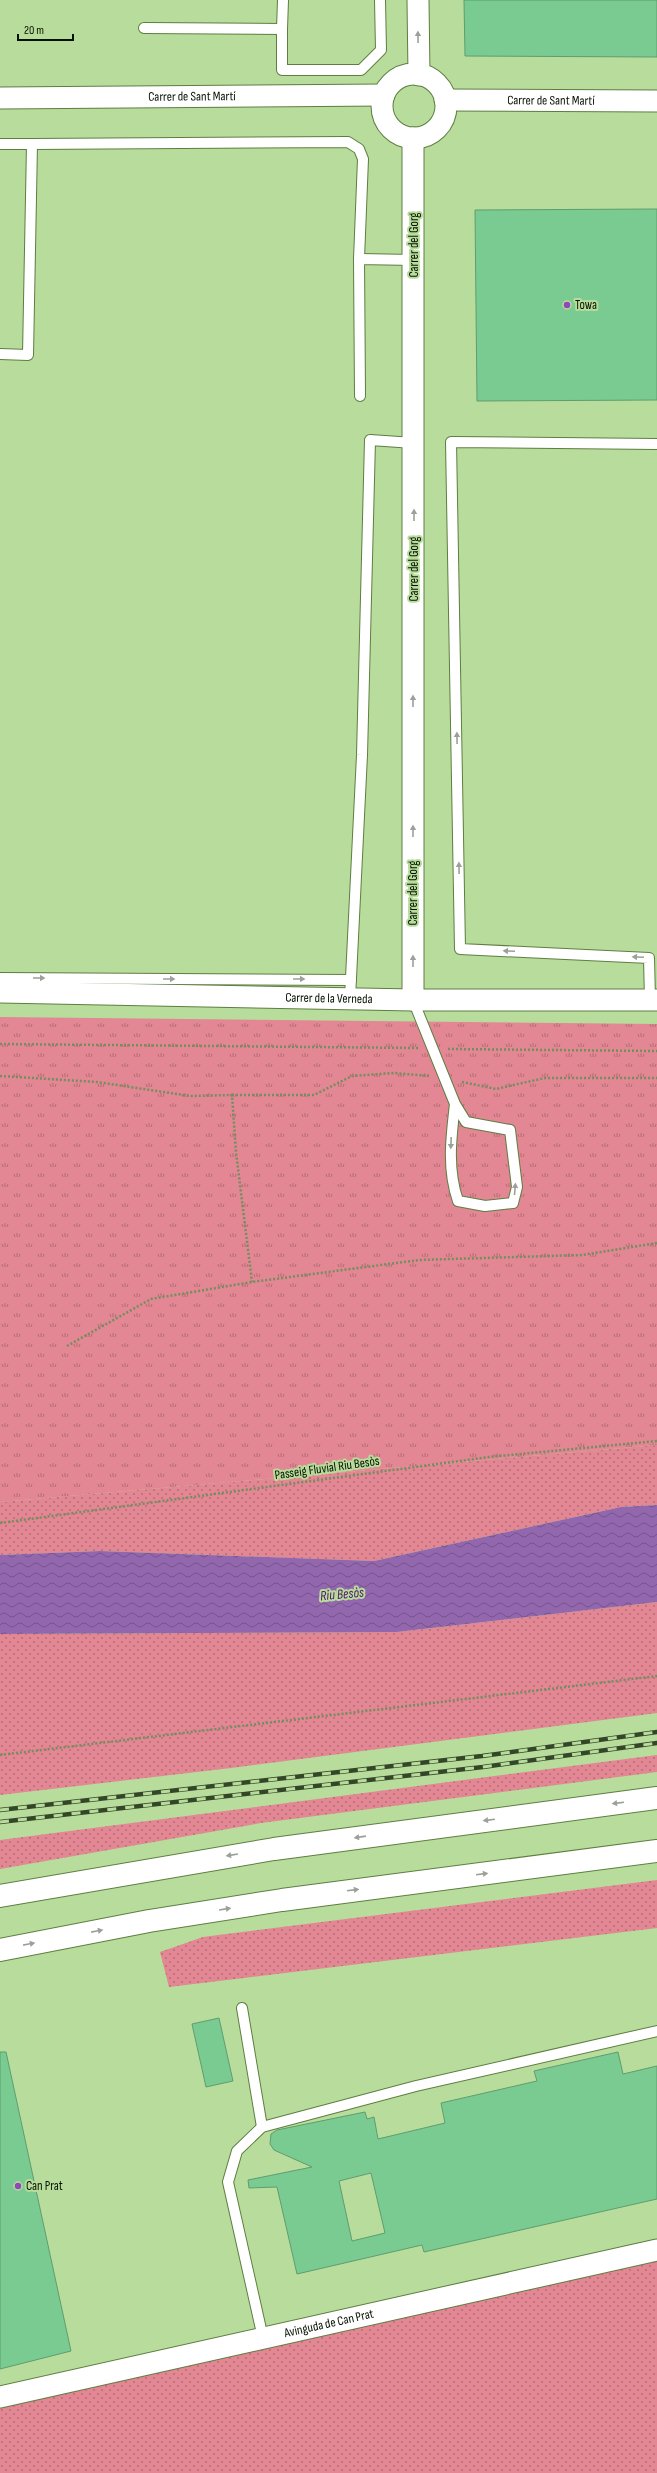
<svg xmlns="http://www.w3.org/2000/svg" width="657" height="2473" viewBox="0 0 657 2473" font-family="'Sofia Sans Condensed',sans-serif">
<defs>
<pattern id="grass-dots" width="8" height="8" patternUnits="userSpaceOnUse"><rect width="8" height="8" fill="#e28793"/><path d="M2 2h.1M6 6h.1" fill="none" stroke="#b56d76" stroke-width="1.8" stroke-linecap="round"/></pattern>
<pattern id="park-tufts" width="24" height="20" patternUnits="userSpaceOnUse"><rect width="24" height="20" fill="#e28793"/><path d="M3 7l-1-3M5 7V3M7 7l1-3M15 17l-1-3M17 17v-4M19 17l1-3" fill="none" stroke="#b56d76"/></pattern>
<pattern id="water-waves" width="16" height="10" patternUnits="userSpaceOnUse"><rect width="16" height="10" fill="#9367ae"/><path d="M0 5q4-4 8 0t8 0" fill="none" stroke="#76538b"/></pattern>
</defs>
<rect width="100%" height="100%" fill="#b8dc9b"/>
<g fill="url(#grass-dots)">
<polygon points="657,1445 657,1505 621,1507 374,1561 100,1551 0,1555 0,1502"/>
<polygon points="657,1602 657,1713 231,1768 0,1795 0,1634 397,1632"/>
<polygon points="657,1755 657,1772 261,1823 0,1869 0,1840"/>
<polygon points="657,1880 657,1928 169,1987 160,1952 203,1937"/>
<polygon points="657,2261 657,2473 0,2473 0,2405"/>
</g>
<polygon fill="url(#park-tufts)" points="0,1017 657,1024 657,1445 0,1502"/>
<polygon fill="url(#water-waves)" points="657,1505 657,1602 397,1632 0,1634 0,1555 100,1551 374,1561 621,1507"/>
<g fill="#7acb91" stroke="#5e9d6f" fill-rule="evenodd">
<polygon points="464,0 657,0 657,57 465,56"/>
<polygon points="657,209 657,400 477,401 475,210"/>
<polygon points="219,2018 233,2081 206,2087 192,2024"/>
<polygon points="0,2052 6,2052 71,2351 0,2369"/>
<path d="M618,2052L623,2074L657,2066V2199L424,2252L422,2245L297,2274L277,2187L249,2188L248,2180L312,2167L274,2150L270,2144L271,2134L277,2130L365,2112L367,2119L374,2117L378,2139L445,2123L441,2103L537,2081L534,2071ZM371,2173L385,2233L352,2241L339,2181Z"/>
</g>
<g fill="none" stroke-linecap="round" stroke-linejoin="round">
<defs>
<g id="lane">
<polyline points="144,28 282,29 282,70 361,70 381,50 380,0"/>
<polyline points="282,29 283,0"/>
<polyline points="0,144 32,144 28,355 0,354"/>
<polyline points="32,144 348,142 359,149 363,159 359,259"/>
<polyline points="360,396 359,259 414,260"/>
<polyline points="0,978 351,980"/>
<polyline points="350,998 362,755 370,440 414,443"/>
<path d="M413,1000L455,1104L466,1122L510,1130L517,1187L513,1203L485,1206L458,1201C447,1169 451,1138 455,1104"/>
<polyline points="650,1000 649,958 460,949 451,442 657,444"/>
<polyline points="242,2008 262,2127"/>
<polyline points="263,2338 228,2182 237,2151 262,2127 416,2086 657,2031"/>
</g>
<g id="street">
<polyline points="418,0 419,75"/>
<circle cx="414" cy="106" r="32"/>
<path id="s1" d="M0,98L384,95"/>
<path id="s2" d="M445,100L657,101"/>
<path id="s3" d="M0,992L413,1000H657"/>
<polyline points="413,1000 413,138"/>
<path id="s4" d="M0,2397L657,2250"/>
</g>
<g id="highway">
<polyline points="0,1896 274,1849 657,1798"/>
<polyline points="0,1950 149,1921 282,1900 657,1851"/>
</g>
</defs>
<use href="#lane" stroke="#5e7e41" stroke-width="12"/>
<use href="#street" stroke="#5e7e41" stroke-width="23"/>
<use href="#highway" stroke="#5e7e41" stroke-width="24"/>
<g stroke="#738e5f" stroke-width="2.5" stroke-dasharray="2 2" stroke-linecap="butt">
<polyline points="0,1044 419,1048"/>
<polyline points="448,1049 657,1051"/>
<polyline points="0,1076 97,1082 190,1096 232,1095 236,1152 252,1282"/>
<polyline points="462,1082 496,1089 545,1078 657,1078"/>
<polyline points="232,1095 314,1095 352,1076 394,1073 429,1076"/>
<polyline points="67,1346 151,1299 252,1282 419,1260 582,1255 657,1243"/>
<polyline points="0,1523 489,1457 657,1441"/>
<polyline points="0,1755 657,1676"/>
</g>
<use href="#lane" stroke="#fff" stroke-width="10"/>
<use href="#street" stroke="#fff" stroke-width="21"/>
<use href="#highway" stroke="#fff" stroke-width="22"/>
<defs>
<g id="rail">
<polyline points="0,1810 482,1756 657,1732"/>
<polyline points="0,1822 483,1767 657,1743"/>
</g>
</defs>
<use href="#rail" stroke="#344628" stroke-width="4.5"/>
<use href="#rail" stroke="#b8dc9b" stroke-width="3" stroke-dasharray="9" stroke-linecap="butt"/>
</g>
<defs><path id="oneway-solid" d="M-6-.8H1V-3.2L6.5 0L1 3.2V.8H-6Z"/></defs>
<g fill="#9ba099">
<use href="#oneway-solid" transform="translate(418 37) rotate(-91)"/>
<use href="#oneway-solid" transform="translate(414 515) rotate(-90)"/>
<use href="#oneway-solid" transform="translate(413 701) rotate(-90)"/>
<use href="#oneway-solid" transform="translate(457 738) rotate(-91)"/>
<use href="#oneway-solid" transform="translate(413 831) rotate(-90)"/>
<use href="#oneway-solid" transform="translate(459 868) rotate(-91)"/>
<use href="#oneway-solid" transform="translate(509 951) rotate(-177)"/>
<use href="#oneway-solid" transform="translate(638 957) rotate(-177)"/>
<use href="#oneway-solid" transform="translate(413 961) rotate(-90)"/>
<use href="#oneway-solid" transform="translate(39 978)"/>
<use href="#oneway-solid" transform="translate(169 979)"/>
<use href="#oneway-solid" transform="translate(299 979)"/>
<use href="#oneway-solid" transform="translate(451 1143) rotate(92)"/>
<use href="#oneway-solid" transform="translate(515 1189) rotate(-85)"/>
<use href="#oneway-solid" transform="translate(618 1803) rotate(173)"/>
<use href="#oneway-solid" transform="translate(489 1820) rotate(173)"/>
<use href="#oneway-solid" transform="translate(360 1837) rotate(172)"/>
<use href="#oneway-solid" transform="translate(232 1855) rotate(171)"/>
<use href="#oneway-solid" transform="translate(482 1874) rotate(-7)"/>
<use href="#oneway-solid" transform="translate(353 1890) rotate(-7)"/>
<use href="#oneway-solid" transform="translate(225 1909) rotate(-9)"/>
<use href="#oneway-solid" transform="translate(97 1931) rotate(-11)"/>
<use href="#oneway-solid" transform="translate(29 1944) rotate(-11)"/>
</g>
<g fill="#9148ba" stroke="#b8dc9b" stroke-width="1.5">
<circle cx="567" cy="305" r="4"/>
<circle cx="18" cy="2186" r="4"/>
</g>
<g text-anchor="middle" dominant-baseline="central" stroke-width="4" stroke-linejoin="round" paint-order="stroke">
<g font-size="13" fill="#061200" stroke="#b8dc9b">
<text stroke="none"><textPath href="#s1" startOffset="192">Carrer de Sant Martí</textPath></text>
<text stroke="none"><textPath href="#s2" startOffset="106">Carrer de Sant Martí</textPath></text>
<text transform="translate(414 245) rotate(-90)">Carrer del Gorg</text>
<text transform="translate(414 569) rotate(-90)">Carrer del Gorg</text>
<text transform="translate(413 893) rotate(-90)">Carrer del Gorg</text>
<text stroke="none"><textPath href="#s3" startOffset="329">Carrer de la Verneda</textPath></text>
<text transform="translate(327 1468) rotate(-8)">Passeig Fluvial Riu Besòs</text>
<text stroke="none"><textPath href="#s4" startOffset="337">Avinguda de Can Prat</textPath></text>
</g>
<g font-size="13" fill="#061200" stroke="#b8dc9b" text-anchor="start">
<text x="575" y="305">Towa</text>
<text x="26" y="2186">Can Prat</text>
</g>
<g font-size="14" font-style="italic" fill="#4f136c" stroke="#b8dc9b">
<text transform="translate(342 1594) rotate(-5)">Riu Besòs</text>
</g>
</g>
<path d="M18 34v6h55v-6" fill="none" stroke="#061200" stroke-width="2"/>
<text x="24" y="34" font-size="12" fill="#061200" stroke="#b8dc9b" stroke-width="3" paint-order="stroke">20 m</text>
</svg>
